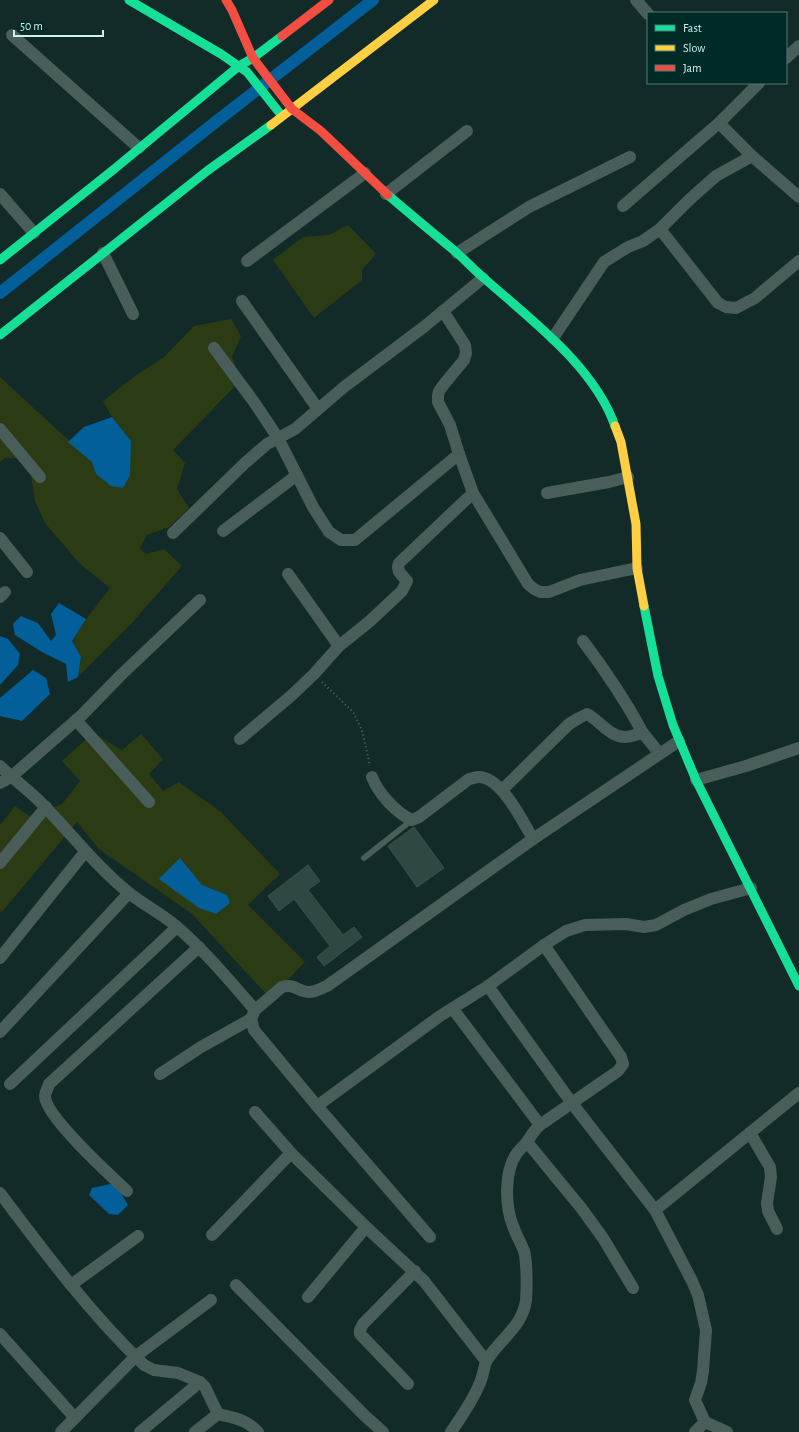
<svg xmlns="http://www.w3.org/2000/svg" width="799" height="1432" viewBox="0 0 799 1432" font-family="'Alegreya Sans',sans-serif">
<rect width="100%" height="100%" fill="#122a28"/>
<g fill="#2b3c15">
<polygon points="348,225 376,254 362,270 362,280 314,318 273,260 303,237 329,235"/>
<polygon points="231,319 241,336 232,357 241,380 173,450 185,463 177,489 189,508 169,527 147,535 140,548 146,554 164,549 182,566 131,624 78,677 81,657 72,641 86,619 110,588 79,563 45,523 35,501 31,475 20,458 5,458 0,462 0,377 92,462 96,474 131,441 112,417 103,401 135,376 164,357 194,326"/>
<polygon points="93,733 122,750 141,734 163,759 149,774 163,791 179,782 221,812 280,874 248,905 305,962 270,998 192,914 99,849 77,822 1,913 0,912 0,825 15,806 29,816 62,804 80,781 62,761"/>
</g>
<g fill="#025f99">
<polygon points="112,417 131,441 130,475 123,488 111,486 96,474 92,462 68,442 84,427"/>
<polygon points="59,603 86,619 72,641 81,657 78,677 68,682 66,664 42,652 15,635 13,624 21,616 38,623 51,641 56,635 51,614"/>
<polygon points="0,636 8,639 20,654 18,665 0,685"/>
<polygon points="33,670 46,678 50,694 22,721 0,716 0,698"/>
<polygon points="180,858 202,885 227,895 230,903 216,914 199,908 159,879"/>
<polygon points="115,1183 128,1205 118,1215 109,1214 89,1195 92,1188"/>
</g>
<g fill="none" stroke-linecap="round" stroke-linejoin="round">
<polyline stroke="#025f99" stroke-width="12" points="0,293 213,124 373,0"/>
</g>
<g fill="#2e4843" stroke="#39514c">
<polygon points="414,827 444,868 417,887 388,846"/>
<polygon points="308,865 320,881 308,890 343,935 354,927 362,937 324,966 317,957 330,946 294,899 279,911 268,896"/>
</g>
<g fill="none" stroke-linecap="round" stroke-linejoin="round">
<polyline stroke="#576866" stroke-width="2" stroke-dasharray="1 3" stroke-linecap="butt" points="322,682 353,712 362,730 370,766"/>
<polyline stroke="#495d5b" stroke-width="6" points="364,858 412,820"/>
<g stroke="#495d5b" stroke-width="12">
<polyline points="636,0 648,14"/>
<polyline points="12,35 139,148"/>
<polyline points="786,58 799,46"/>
<polyline points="719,123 752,156 799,197"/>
<polyline points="0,194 34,233"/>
<polyline points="386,194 467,131"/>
<polyline points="623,206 719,123 759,83"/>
<polyline points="660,229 718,303 726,307 736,308 755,298 799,261"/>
<polyline points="103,253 133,314"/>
<polyline points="457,253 529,207 630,157"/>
<polyline points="247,261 365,173"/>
<polyline points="242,301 318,409"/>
<polyline points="553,338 604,262 628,247 643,241 660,229 689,200 716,176 752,156"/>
<polyline points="214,348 254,402 278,438 313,507 329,532 341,540 355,540 459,454 450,425 438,402 438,396 439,391 445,383 464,360 466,353 465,345 443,311"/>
<polyline points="0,429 40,477"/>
<polyline points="459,454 473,493 528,584 534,589 540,592 549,592 580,580 637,568"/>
<polyline points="547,493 609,482 628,477"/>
<polyline points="223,531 297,475"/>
<polyline points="173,533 245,463 267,444 295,429 344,387 425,326 483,278"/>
<polyline points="0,538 27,572"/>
<polyline points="288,574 339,646"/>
<polyline points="0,597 5,592"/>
<path d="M583,641C605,670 625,700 643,733"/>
<polyline points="76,720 149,802"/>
<polyline points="240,739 292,695 314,674 339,646 370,621 402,591 407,581 399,572 398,567 399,563 473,493"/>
<path d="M0,766C15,781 33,793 47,809C74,837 98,868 129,893C144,905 162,914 176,926C205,951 230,981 255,1010"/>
<path d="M372,777C378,793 396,813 412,820L419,817L469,779C472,779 476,777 478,777C501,776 523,822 533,839"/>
<polyline points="696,780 746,766 799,748"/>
<polyline points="0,783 11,777 82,715 121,675 200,600"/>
<path d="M502,790L569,724L579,718L587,714C599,720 610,737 625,737C630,737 638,734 643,733L659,753"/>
<polyline points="0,863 46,807"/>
<polyline points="0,958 85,852"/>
<polyline points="488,986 571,1102 655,1210 692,1281 698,1295 706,1330 703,1371 701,1383 695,1400 705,1422 695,1432"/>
<polyline points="453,1009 540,1125"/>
<polyline points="0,1032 129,893"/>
<polyline points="160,1074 201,1047 251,1019"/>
<polyline points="10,1084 177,927"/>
<polyline points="317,1106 440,1016 488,986 544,945 566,931 585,925 626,924 644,927 656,925 684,910 711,899 751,888"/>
<polyline points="255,1112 291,1153 366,1227 424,1281 486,1361"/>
<polyline points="750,1133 770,1167 771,1177 767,1203 768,1211 777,1229"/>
<polyline points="527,1142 582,1209 603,1238 633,1288"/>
<path d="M127,1191C110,1175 45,1116 45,1096C45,1093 48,1088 49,1084L199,947"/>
<path d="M0,1193C45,1253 90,1313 144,1365L154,1370L178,1373L200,1382L205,1387L218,1414C234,1418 246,1419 258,1432"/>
<polyline points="655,1210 799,1093"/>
<polyline points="212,1235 291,1153"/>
<path d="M430,1237L317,1106L254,1030L251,1019L255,1010L282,987C295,983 298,992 309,992C315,992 322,988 327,986L533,839L679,741"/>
<polyline points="71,1285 138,1236"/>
<polyline points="236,1285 365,1416 383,1432"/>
<polyline points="308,1297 366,1227"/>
<polyline points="0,1334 75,1418"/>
<polyline points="408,1384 360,1334 360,1330 363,1324 415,1271"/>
<polyline points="705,1422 727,1432"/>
<polyline points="61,1432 136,1356 211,1300"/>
<polyline points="140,1432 200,1382"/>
<polyline points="195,1432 218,1414"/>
<path d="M451,1432C461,1417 472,1402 479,1385C483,1378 484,1365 487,1360C500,1339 523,1326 526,1300C527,1289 527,1261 524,1251C521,1243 516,1235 513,1226C505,1206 504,1171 517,1153C520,1149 524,1146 527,1142C531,1136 534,1130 540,1125L618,1071L623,1064L621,1057L544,945"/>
</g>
<g stroke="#16e098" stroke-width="9">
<polyline points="129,0 221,54 247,72 282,116"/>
<path d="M388,195C410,214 433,233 456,252C466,261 475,271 485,279C531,320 594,366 615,426"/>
<polyline points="0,260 113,170 239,66 253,58 282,36"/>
<polyline points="0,335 207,171 271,125"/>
<polyline points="644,606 658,676 673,725 696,780 799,986"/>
</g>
<g stroke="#ffcf43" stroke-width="9">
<polyline points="271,125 434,0"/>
<polyline points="615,426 621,442 636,524 637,568 644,606"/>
</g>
<g stroke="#f24e42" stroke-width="9">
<polyline points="226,0 232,10 253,58 292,109 321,131 388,195"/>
<polyline points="282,36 329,0"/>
</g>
</g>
<rect x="647" y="12" width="140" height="72" fill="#002a26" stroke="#527a76"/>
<rect x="655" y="25" width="20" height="6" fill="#16e098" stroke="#527a76"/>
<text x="683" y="32" font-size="12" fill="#cdf2ed">Fast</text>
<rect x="655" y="45" width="20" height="6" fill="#ffcf43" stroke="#527a76"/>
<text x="683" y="52" font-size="12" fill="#cdf2ed">Slow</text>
<rect x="655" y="65" width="20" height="6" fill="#f24e42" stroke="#527a76"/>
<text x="683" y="72" font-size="12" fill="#cdf2ed">Jam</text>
<path d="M14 30v6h89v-6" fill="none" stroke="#cdf2ed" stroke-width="2"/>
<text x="20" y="30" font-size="12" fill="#cdf2ed" stroke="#002a26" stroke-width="3" paint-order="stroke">50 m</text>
</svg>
